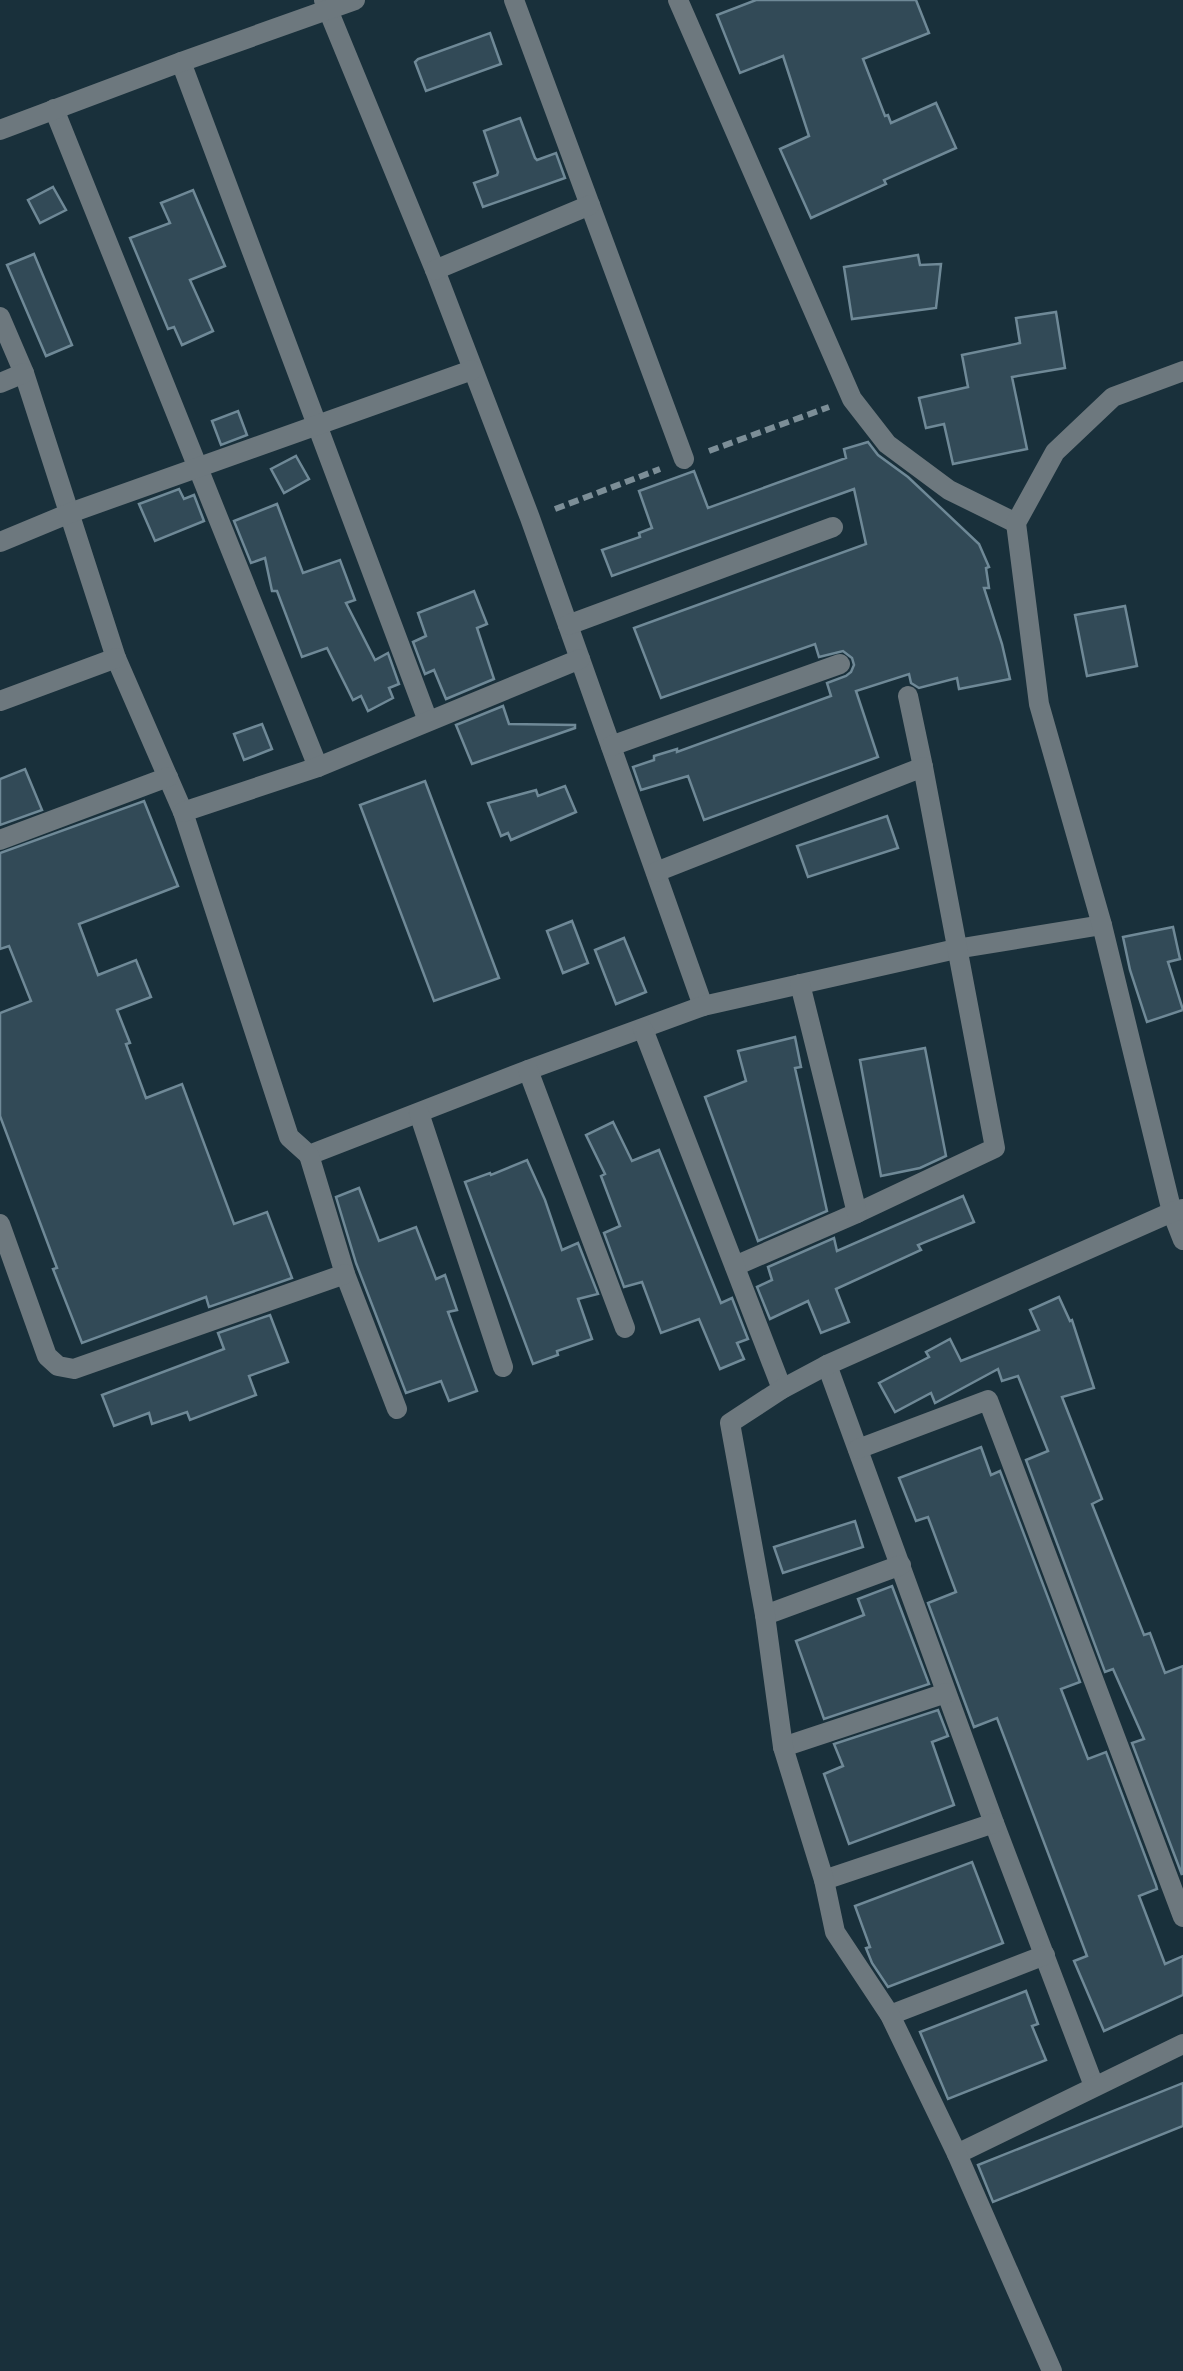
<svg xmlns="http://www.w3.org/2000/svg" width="1183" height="2371" viewBox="0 0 1183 2371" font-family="'Open Sans',sans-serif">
<rect width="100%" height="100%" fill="#19303b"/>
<g fill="#324a57" stroke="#6f8997" stroke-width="2.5">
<polygon points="756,0 916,0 929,33 863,59 885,116 888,115 891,123 936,103 956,148 884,180 886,184 811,218 780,149 809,136 783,56 740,73 717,15"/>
<polygon points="490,33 501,64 426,91 415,62 418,59"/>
<polygon points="520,118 535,158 537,160 556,153 565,178 483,207 474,183 497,175 498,172 484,131"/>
<polygon points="53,187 66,210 40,223 28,200"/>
<polygon points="193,190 225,266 190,280 213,331 182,345 174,327 168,329 130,238 170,223 161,203"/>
<polygon points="34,254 72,345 46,356 7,265"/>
<polygon points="918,255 920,265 941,264 936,308 852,319 844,267"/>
<polygon points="1056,312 1065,368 1012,377 1027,449 953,464 944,424 926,428 919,398 968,387 962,355 1020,343 1016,318"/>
<polygon points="238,411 247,435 221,445 212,421"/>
<polygon points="868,442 878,455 908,477 979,544 989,567 986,568 989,588 984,588 1002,644 1010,679 959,689 957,678 919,688 911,683 909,674 856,691 878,757 704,820 688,776 641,790 633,767 654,760 654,756 677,749 677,752 831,696 827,683 846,676 851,672 854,665 852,658 843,651 819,657 815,644 661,698 634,628 866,544 854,489 612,576 602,550 640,537 639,533 652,528 639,491 694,471 708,508 846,458 844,449"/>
<polygon points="296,456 309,479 284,493 271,469"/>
<polygon points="179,489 184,499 194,495 204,521 155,541 139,504"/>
<polygon points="277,504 303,573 340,560 355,600 346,603 375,660 388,653 399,684 389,688 393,698 368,711 361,696 353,700 327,648 302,657 277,591 272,591 265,558 251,563 234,521"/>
<polygon points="474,591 487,624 477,628 494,679 446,699 434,670 425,674 413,642 426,636 418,613"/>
<polygon points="1125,606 1137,666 1087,676 1075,615"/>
<polygon points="503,706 509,724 575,725 575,728 472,764 456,725"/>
<polygon points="262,724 272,749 244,760 234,734"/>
<polygon points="25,769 42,810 0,825 0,779"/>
<polygon points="425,781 499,978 434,1001 360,805"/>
<polygon points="565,786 576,812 511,840 508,833 501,836 488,803 536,790 538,796"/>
<polygon points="144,801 178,886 79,924 98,975 136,960 151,997 117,1010 130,1043 126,1044 146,1098 182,1084 234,1224 267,1212 292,1278 209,1307 206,1297 82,1343 53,1269 57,1268 0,1116 0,1013 31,1001 9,946 0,949 0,853"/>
<polygon points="887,816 898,848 808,877 797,846"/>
<polygon points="572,921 588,963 563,973 547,931"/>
<polygon points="1173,927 1180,959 1168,962 1183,1010 1147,1022 1130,970 1123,937"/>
<polygon points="624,938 646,992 616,1004 595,950"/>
<polygon points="795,1037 801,1067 795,1068 827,1211 758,1241 705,1097 746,1081 738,1051"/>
<polygon points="925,1048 946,1156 920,1168 881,1176 860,1060"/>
<polygon points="613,1122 632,1161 659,1150 721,1303 732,1298 748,1339 737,1343 744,1359 720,1369 699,1319 661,1333 642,1282 624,1287 604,1233 620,1226 601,1176 605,1174 586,1135"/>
<polygon points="527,1160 545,1200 562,1250 578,1243 598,1294 578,1299 592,1339 557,1351 558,1355 533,1364 465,1182 490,1173 491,1175"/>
<polygon points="359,1188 379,1241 416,1227 436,1279 445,1275 457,1310 448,1312 477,1391 449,1401 441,1381 406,1393 356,1263 336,1197"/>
<polygon points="963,1196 974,1222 918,1245 921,1250 836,1289 849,1322 821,1333 808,1301 770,1319 757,1287 772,1280 768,1267 834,1238 837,1251"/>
<polygon points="1059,1297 1070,1321 1072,1320 1094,1388 1062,1397 1102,1499 1092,1504 1144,1635 1150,1633 1165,1673 1183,1666 1182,1875 1132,1743 1144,1739 1113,1669 1105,1672 1026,1460 1048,1451 1018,1376 1002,1381 998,1369 935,1403 931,1393 895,1412 879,1383 929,1357 926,1352 950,1339 961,1361 1039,1330 1030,1310"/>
<polygon points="270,1315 288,1362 249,1376 256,1395 190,1420 187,1412 152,1424 149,1413 114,1426 102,1395 224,1349 218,1333"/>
<polygon points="981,1447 991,1475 1000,1471 1080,1682 1061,1689 1088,1759 1106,1752 1156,1885 1157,1889 1139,1896 1165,1964 1183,1956 1183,1995 1104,2031 1074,1961 1087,1956 997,1718 974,1727 928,1603 956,1592 928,1517 916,1521 899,1478"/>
<polygon points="855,1521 863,1547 783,1573 774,1547"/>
<polygon points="892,1586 929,1684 824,1719 796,1641 864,1615 858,1599"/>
<polygon points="938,1710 948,1736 932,1742 954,1805 849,1844 824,1774 843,1766 834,1744"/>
<polygon points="972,1862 1003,1943 888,1987 872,1963 866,1948 870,1947 855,1906"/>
<polygon points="1026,1991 1038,2024 1032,2026 1046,2060 948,2099 920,2032"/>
<polygon points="1183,2083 1183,2126 993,2202 978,2165"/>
</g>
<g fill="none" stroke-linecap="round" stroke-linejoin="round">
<g stroke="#7c8e97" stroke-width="6" stroke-dasharray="10 5" stroke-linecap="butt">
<polyline points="709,451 829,407"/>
<polyline points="555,509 660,469"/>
</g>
<g stroke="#6d787e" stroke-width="20">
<polyline points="324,0 435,270 530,518 703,1006"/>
<polyline points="514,0 684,459"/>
<polyline points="678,0 852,399 887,444 949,490 1016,523"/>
<polyline points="181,62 428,721"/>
<polyline points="54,109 318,767"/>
<polyline points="0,130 181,62 355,0"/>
<polyline points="435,270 590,205"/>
<polyline points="0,317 24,373 116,658 183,812 289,1137 309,1155 528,1070 703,1006 956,949 1102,925"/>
<polyline points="1183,371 1113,397 1055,452 1016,523 1039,704 1102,925 1172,1212 1183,1240"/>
<polyline points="0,383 24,373"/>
<polyline points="0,542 70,513 472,370"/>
<polyline points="568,625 833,527"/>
<polyline points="908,696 923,767"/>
<polyline points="0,701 116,658"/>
<polyline points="611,746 840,664"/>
<polyline points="183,812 318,767 580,659"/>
<polyline points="0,840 168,777"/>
<polyline points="656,872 923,767 995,1148 857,1213 735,1266"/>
<polyline points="800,984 857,1213"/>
<polyline points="643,1029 782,1389"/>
<polyline points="528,1070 625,1328"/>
<polyline points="419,1113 503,1367"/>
<polyline points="309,1155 345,1274 397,1409"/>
<polyline points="0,1224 47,1356 58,1366 74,1369 345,1274"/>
<polyline points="827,1365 994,1823 1094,2086"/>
<polyline points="858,1449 988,1400 1183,1917"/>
<polyline points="765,1615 901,1565"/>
<polyline points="783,1747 946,1693"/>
<polyline points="824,1880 994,1823"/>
<polyline points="890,2015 1045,1955"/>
<polyline points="957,2154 1183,2044"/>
<polyline points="1052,2371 957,2154 890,2015 835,1932 824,1880 783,1747 765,1615 730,1423 782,1389 827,1365 1172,1212 1183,1209"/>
</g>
</g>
</svg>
